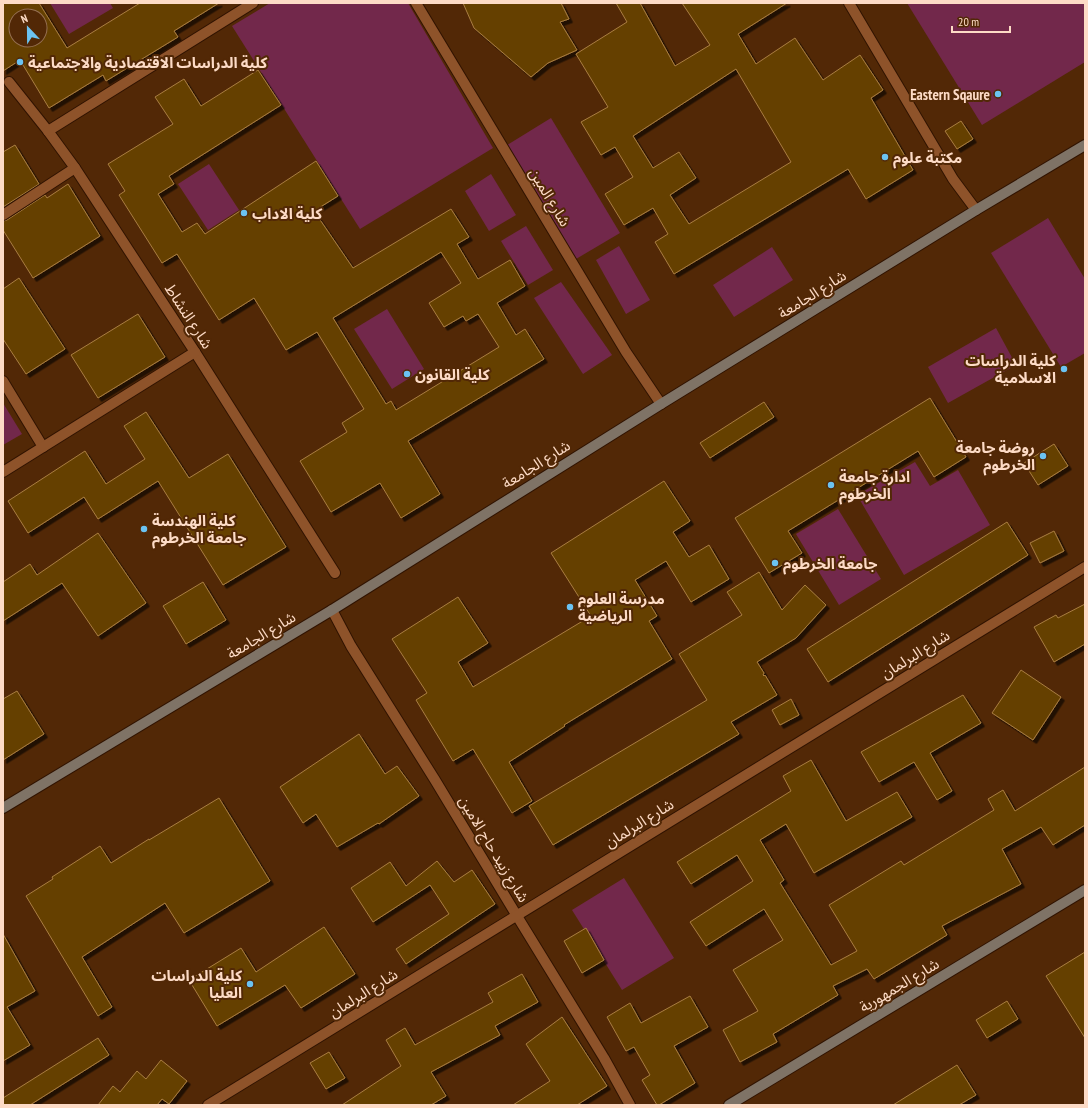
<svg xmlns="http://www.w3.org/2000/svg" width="1088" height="1108" viewBox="0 0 1088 1108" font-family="'PT Sans Narrow','Noto Sans Arabic',sans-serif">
<defs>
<filter id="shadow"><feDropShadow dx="3.5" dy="3.5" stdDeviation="0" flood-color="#0009"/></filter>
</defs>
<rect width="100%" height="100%" fill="#522806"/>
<g fill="#72284b">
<polygon points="50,3 110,3 113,8 69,34"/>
<polygon points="270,3 408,3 493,148 360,229 232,26"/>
<polygon points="907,3 1085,3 1085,62 982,125"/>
<polygon points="551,118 620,233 576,259 507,145"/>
<polygon points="209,164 239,210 208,230 178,184"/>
<polygon points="491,174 516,215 489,231 465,191"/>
<polygon points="1048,218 1085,279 1085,353 1061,367 991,253"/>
<polygon points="526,226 553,270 528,285 501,241"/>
<polygon points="619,246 650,300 626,314 596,260"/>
<polygon points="772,247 793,280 734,317 713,285"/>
<polygon points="561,282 612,355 583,374 534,298"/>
<polygon points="387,309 424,369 392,389 354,329"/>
<polygon points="996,328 1016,365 948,403 928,367"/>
<polygon points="3,403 22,434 3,445"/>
<polygon points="915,462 930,486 958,470 990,525 904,575 857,495"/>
<polygon points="838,509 881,579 839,605 796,534"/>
<polygon points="624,878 674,958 622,990 572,910"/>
</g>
<g fill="#654103" stroke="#a97d40" fill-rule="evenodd" filter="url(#shadow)">
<path d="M3,3H39L67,48L140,3H219L174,31L178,37L106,81L103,75L49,108L20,60L3,71ZM16,16H40V40H16Z"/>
<polygon points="463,3 561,3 569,19 560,22 577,50 548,63 531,77 474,28"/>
<path d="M616,3H640L675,66L710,45L682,3H787L738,34L756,64L795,38L823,80L860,55L883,90L871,98L913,170L866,199L848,169L674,274L655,242L668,234L653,208L624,225L605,194L633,177L615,147L601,155L581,122L608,107L576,54L627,22ZM736,69L791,162L689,224L670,195L696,178L679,152L653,168L633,136Z"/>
<path d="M258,70L281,105L169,176L174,184L158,194L182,232L197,223L205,234L316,161L338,196L314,211L353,268L451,209L469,237L457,244L478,279L510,260L525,286L497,303L516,335L525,329L544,359L408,441L440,494L401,518L380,483L331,512L300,461L347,432L342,423L364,409L317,332L286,350L254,298L219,320L177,254L162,263L119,195L125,191L108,164L173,124L155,97L184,79L201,106ZM441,252L461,283L429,303L444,327L463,316L466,321L478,314L499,347L396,410L391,401L386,404L333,318Z"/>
<polygon points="961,121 973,139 957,149 945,131"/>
<polygon points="15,145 39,184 3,207 3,152"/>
<polygon points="68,184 100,236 33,278 3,230 3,221 7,220 45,195 47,198"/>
<polygon points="19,278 65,349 26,374 3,339 3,289"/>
<polygon points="138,314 165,357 98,398 71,355"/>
<polygon points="930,398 966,457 934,477 918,451 788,531 802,553 769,573 735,518"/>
<polygon points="764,402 774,417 710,458 700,443"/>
<polygon points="146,412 189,478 228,454 286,547 223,585 158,481 98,519 84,497 28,533 8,501 85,451 106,484 145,459 124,426"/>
<polygon points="1054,444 1068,466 1038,485 1024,463"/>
<polygon points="664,481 690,521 673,532 689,557 709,545 729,579 691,602 666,561 635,580 657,616 649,621 672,659 564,725 565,726 509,762 532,801 512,813 473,749 453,761 416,700 427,693 392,639 458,597 488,643 458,662 473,687 591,616 551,553"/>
<polygon points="1007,522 1028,555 828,682 807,649"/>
<polygon points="1054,531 1064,551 1040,563 1030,543"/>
<polygon points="98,533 146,603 98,636 62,583 3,621 3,582 30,564 37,575"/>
<polygon points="759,572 782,610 805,585 826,605 796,638 757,662 764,673 763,675 764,676 765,675 777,695 731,722 739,734 553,845 529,806 707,700 679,654 742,615 727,592"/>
<polygon points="203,582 226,620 186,644 163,606"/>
<polygon points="1085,604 1085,644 1054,662 1034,627 1056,615 1058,618"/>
<polygon points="1021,670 1061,697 1033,740 992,713"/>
<polygon points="17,691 44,734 3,760 3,699"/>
<polygon points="963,695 981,723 930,753 952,791 937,800 914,762 879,782 861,752"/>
<polygon points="791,699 799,715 780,725 772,710"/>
<polygon points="359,734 385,774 397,766 419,796 379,824 378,823 337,847 316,814 303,823 280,787"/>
<polygon points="811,760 846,821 897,792 912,817 814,873 786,824 760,840 784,880 780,883 831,965 857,951 829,905 901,861 904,865 994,810 988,799 1003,790 1015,811 1085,767 1085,825 1053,845 1041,827 1002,849 1021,884 942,926 947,935 874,979 867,969 833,986 838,995 773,1034 777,1042 740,1062 723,1030 758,1011 733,970 783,940 764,909 706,946 690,922 753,881 737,855 691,884 677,862 791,791 783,776"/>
<polygon points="219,798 270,881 184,933 165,903 82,957 112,1007 98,1016 26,896 53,879 52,877 100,846 111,863 149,839 149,840"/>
<polygon points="437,861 454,882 472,870 495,904 406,964 396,949 449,914 430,885 373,922 351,888 390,862 406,886"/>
<polygon points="324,927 355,974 301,1008 285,985 217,1026 189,980 241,948 256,972"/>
<polygon points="586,928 604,960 582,973 564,941"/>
<polygon points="3,934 35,991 7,1007 30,1045 3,1061"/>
<polygon points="1085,952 1085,1038 1046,976"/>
<polygon points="522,974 538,1002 495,1026 500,1035 431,1072 446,1096 431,1105 342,1105 401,1066 386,1040 405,1028 415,1045 493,1002 488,993"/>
<polygon points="690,996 708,1027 674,1046 695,1083 659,1105 657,1105 642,1080 650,1075 634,1047 626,1051 607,1017 630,1003 641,1023"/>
<polygon points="1007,1001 1018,1019 987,1038 976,1020"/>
<polygon points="562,1017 607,1086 577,1105 513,1105 550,1081 526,1044"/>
<polygon points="98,1038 109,1055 30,1105 3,1105 3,1098"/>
<polygon points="329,1052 345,1078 326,1089 310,1063"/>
<polygon points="161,1060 187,1081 169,1104 162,1099 157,1105 98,1105 113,1086 120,1092 137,1071 146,1079"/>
<polygon points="957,1065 976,1095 959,1105 893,1105"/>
</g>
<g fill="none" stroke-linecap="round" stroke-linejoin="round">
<defs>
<g id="service">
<polyline points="416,3 626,352 661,404"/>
<polyline points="849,3 953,179 976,210"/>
<polyline points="9,82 48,131 75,168 195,352 335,573"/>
<polyline points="48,131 253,3"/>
<polyline points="3,215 75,168"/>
<polyline points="3,381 43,447"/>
<polyline points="3,472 195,352"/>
</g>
<g id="minor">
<polyline points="332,610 351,646 435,780 517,916 604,1058 630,1105"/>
<polyline points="208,1105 1085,567"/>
</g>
<g id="secondary">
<polyline points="3,808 332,610 661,404 976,210 1085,145"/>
<polyline points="729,1105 1085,890"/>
</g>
</defs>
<use href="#service" stroke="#301300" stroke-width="12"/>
<use href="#minor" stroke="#301300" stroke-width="12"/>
<use href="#secondary" stroke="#301300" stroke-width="12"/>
<use href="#service" stroke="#8e532a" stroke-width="10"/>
<use href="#minor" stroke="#8e532a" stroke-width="10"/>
<use href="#secondary" stroke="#7f7366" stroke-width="10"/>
</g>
<g fill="#6bc3f2" stroke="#522806" stroke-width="1.5">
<circle cx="20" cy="62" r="4"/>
<circle cx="998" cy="94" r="4"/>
<circle cx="885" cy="157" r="4"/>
<circle cx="244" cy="213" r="4"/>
<circle cx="1064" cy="369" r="4"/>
<circle cx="407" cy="374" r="4"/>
<circle cx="1043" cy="456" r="4"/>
<circle cx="831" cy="485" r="4"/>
<circle cx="144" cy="529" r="4"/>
<circle cx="775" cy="563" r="4"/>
<circle cx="570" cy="607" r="4"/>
<circle cx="250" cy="984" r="4"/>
</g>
<g text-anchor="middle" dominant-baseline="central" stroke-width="4" stroke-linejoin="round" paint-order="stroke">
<g font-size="15" font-weight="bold" fill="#fddbc6" stroke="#522806" text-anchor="start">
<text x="28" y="62">كلية الدراسات الاقتصادية والاجتماعية</text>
<text x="990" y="94" text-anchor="end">Eastern Sqaure</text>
<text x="893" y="157">مكتبة علوم</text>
<text x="252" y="213">كلية الاداب</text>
<text x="1056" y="360" text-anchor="end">كلية الدراسات<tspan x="1056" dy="17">الاسلامية</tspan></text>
<text x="415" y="374">كلية القانون</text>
<text x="1035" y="447" text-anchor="end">روضة جامعة<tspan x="1035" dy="17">الخرطوم</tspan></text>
<text x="839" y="476">ادارة جامعة<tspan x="839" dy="17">الخرطوم</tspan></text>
<text x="152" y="520">كلية الهندسة<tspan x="152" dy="17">جامعة الخرطوم</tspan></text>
<text x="783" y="563">جامعة الخرطوم</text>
<text x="578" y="598">مدرسة العلوم<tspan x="578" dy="17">الرياضية</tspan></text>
<text x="242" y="975" text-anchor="end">كلية الدراسات<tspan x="242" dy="17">العليا</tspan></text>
</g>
<g font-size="15" fill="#fddbc6" stroke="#522806">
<text transform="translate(550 197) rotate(59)">شارع المين</text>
<text transform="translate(812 294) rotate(-32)">شارع الجامعة</text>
<text transform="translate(189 316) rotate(57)">شارع النشاط</text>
<text transform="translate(536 464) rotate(-32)">شارع الجامعة</text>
<text transform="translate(261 635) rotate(-31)">شارع الجامعة</text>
<text transform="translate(915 654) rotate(-32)">شارع البرلمان</text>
<text transform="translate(639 823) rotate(-32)">شارع البرلمان</text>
<text transform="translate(494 849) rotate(59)">شارع زبيد حاج الامين</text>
<text transform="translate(899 985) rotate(-31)">شارع الجمهورية</text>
<text transform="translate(363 993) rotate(-32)">شارع البرلمان</text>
</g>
</g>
<rect width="1088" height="1108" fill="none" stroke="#fddbc6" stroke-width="8"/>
<g transform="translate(28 28) rotate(338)"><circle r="19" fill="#522806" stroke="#967053"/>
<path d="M0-3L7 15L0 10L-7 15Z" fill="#6bc3f2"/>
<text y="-6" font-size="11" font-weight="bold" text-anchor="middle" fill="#fddbc6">N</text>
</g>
<path d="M952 26v6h58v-6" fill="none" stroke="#fddbc6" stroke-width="2"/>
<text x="958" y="26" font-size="12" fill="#fddbc6" stroke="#522806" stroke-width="3" paint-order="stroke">20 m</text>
</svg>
